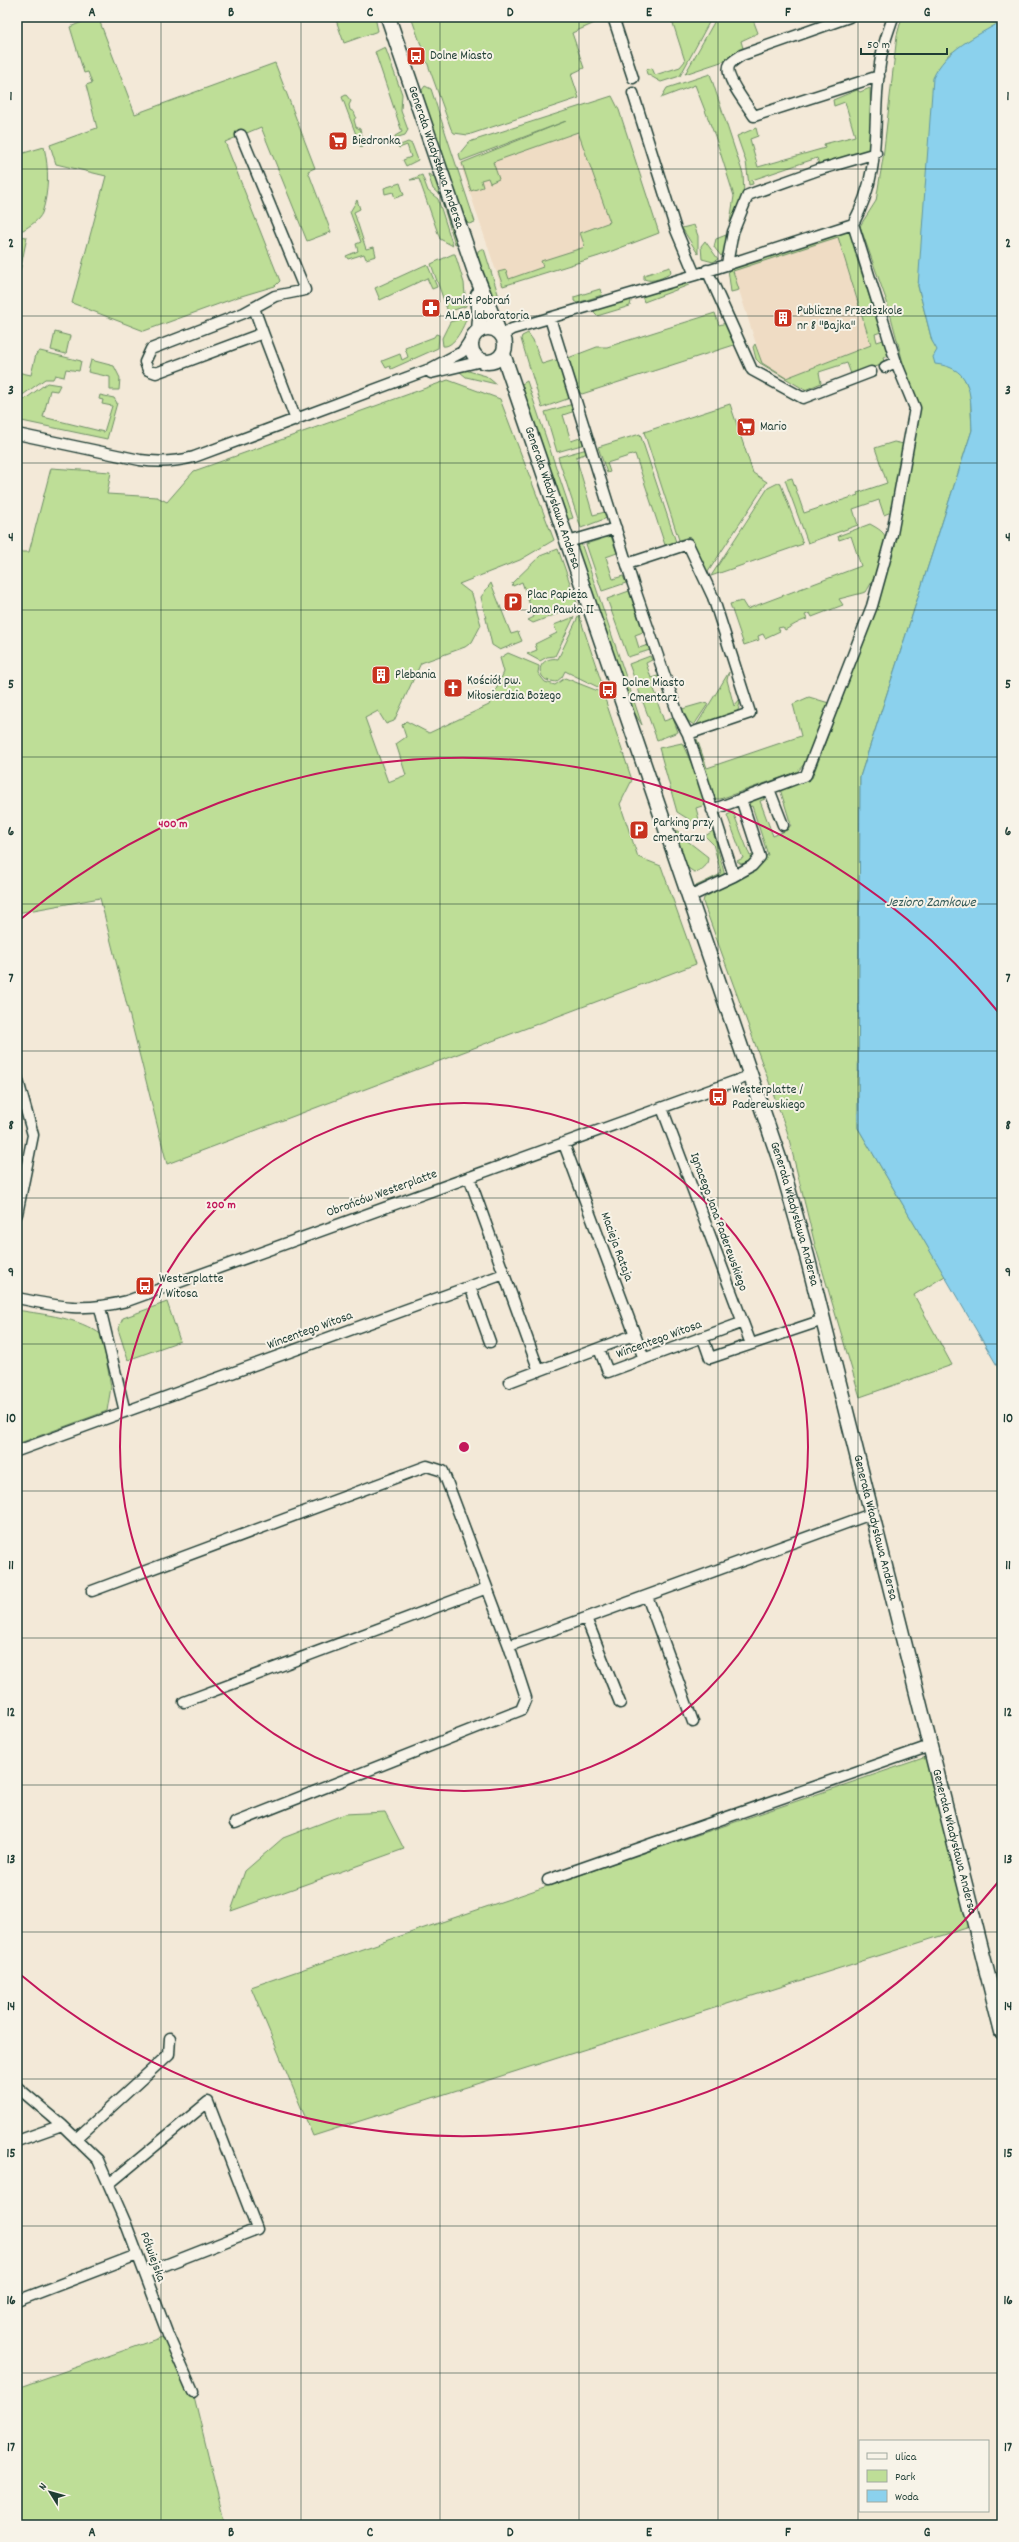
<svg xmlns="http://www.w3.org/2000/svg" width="1019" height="2542" viewBox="0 0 1019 2542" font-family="Dekko,sans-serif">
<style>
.built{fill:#efdcc4}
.green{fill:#bede97;stroke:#6e8e66}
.water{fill:#8bd1ed;stroke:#6096a3}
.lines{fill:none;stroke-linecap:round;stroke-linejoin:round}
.minor-casing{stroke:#1f3d34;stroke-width:13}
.secondary-casing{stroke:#1f3d34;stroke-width:17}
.minor{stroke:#f7f3e8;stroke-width:10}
.secondary{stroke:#f7f3e8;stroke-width:14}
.grid{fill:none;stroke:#1f3d34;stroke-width:1;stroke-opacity:0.55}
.ring{fill:none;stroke:#c2185b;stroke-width:2}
.labels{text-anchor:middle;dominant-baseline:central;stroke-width:4;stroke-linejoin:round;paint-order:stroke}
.poi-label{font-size:13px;fill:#1f3d34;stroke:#f7f3e8;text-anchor:start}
.street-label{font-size:13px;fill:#1f3d34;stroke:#f7f3e8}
.water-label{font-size:14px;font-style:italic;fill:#355b59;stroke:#f7f3e8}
.centre{fill:#c2185b;stroke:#f7f3e8;stroke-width:2}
.ring-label{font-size:12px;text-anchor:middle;font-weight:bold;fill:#c2185b;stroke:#f7f3e8;stroke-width:4;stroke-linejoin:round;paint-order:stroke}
.neatline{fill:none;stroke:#1f3d34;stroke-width:1.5}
.grid-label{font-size:13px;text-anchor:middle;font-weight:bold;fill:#1f3d34}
</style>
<rect width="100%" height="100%" fill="#f3e9d8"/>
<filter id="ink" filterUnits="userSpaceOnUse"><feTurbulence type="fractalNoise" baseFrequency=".025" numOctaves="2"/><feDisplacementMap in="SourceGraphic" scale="8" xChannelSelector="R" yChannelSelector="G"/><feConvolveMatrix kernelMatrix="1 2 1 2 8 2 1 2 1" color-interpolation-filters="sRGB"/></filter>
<g filter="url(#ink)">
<!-- built -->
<path class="built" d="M616,102L659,233L599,256L501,286L460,163Z
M838,236L871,345L786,378L762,363L733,271Z"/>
<!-- green -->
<path class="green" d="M94,17H98L135,114L275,63L315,168L308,171L331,232L307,241L261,127L225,142L280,281L275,286L238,297L144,331L72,303L106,176L56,164L50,145L97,128L86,85L92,83L88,72L84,73L70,27Z
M335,17H375L378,31L344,43Z
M411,17H606V18L572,33L584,68L571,74L579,98L468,135L454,133L451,129Z
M671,17H712L680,76L661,82L647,74L646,70L652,68L655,75L680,67L685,61Z
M717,17H752L758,33L741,41L743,48L730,59L685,74Z
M902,17H1002V21L948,55L918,286L932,341L950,365L960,370L970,391L972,430L860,777L858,1128L945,1276L914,1295L952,1365L860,1397L815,1245L787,1131L703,902L704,898L748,871L763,857L768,855L752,806L748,807L750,802L760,797L765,799L760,801L773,836L787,830L791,825L780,789L812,778L876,607L917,415L887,302L860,226L876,201L883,158L897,35Z
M385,47L402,94L401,111L408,130L405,135L395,138V136L402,132L375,52Z
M710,74L743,174L744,195L730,222L734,196L715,136L695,85L661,98L667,88Z
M425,86L431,89L475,222L469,224L463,218L425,107L422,90Z
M870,88L872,150L820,167L817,158L752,180L753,184L749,185L746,162L737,136L756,128L758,136L750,139L758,167L825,148L824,144L855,136L845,102L834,106L833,100L857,90L860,92Z
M346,95L351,101L349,105L350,110L354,112L356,117L354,120L356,127L360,129L364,141L361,148L342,97Z
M612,96L619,110L659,233L599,256L503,286L498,272L506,270L509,279L543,267L541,261L585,247L580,233L610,222L578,132L493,162L499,179L490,183L488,178L481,180L483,187L471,191L462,163L566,121L461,161L459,154L469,142Z
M408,142L412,144L418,160L406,166L403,160L411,157L407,145L399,148L398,146Z
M44,147C49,168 49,192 42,213C39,220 30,226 23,230H20L21,223L17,222V155Z
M428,174L438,179L462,241L455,244L440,195L433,189Z
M422,175L428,191L438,199L453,246L440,239L419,179L410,180Z
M400,183L404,195L395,198L393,192L385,194L384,188Z
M357,200L360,209L354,212L366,249L374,247L376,256L366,259L364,254L348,259L346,256L358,251L356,244L361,242L350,212Z
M694,225L698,236V254L682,228Z
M847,231C853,236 859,248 856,256L881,332L875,334L877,342L883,340L889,356L883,358L885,364L851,374L847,363L819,372L821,383L805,390L760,363L756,359L753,347L755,344L762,363L786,378L871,345L838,237L733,271L739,290L731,292L728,269Z
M726,235V249L721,256L714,247L716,239Z
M18,236L27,237L20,271L17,274Z
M705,241L718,259L713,262L702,259L701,246Z
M481,249H484L499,297L491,300L477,257L478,251Z
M453,254H455L464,283L466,306L448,312L431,264Z
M425,265L428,266L437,287L432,289L427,278L380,300L375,288Z
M670,267L671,273C665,277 652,283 644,279V275Z
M686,281L689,285L644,302L642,296Z
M600,289L602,295L577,303L574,301V297Z
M628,299L631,301L630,306L597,316L594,313L595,309Z
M715,313L719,325L726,323L734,345L582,394L579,392L568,358L597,347H607Z
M467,317C464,326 454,348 443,346L442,338L450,322Z
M55,332L70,336L66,354L51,350Z
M528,333L533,340L542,364L555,360L558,362L570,398L542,408L521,339L522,336Z
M436,334L439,335L438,348L391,369L390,366L386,368L382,361L400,354L402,360L408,357L405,348L434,337Z
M40,351L81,361L79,371L66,369L64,377L55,375L53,379H45L17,399V372L31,375L36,354Z
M91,360L114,366L120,378L119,390H110V377L88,372Z
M465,370L486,376L496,384L466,377L460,372Z
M448,380L500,399L554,540L520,560L459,584L472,594L481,625L472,642L465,647L421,663L394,721L386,724L378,711L365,718L388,782L406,775L396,744L406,737L402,725L406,721L429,733L489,705L504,672L500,658L508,653L539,666L538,673L545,682L555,685L565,678L603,693L632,780L620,804L638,857L661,866L696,964L167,1164L100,898L17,913V552H29L51,468L111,472L107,494L157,497L167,502L194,471Z
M527,381L573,518L566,520L520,385Z
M47,383L60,385L57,391L50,390L43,417L104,432L112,406L102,404L103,400L99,399L100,395L114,398L117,403L107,439L17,420V405Z
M573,404L575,411L563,415L571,441L583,437L585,444L557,452L545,412Z
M730,404L753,473L767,482L706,575L690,537L679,540L644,432Z
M640,434L676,542L665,545L635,454L607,463L610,472L607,473L598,447Z
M894,442L904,444L891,512L884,515L879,500L853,509L858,525L808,543L785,480L792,478L804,513L858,495L857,493L887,483L875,448Z
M587,449L588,453L576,457L593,515L605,512L607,518L581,528L558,457Z
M780,482L803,544L711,576L768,488Z
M870,524C875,527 882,530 885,536C890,548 873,581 866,592L839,599L843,605L812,617L810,613L805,615L807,619C798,622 792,626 785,630L783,627L778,628L780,631L765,638L763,634L758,636L759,640L744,645L730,604L742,601L747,609L861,566L851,536L839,540L838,536Z
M611,536L617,553L606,557L613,579L623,576L626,583L602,591L586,544Z
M581,543L642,725L633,711L575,549Z
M558,549L578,606L533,623L528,620L534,617L522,582L513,586L512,583L540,556Z
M491,583L511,634L518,632L522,641L500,650L492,645L481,597Z
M629,591L643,632L635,635L639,648L648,645L650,650L628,657L607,599Z
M579,615L604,690L565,671L562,677L556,682L546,680C533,670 544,656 558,659Z
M574,617L555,656L547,657L540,661L527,654L537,650L535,644L557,633L554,625Z
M650,656L652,660L646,663L651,678L658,676L660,681L652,684L657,697L664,695L665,698L657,701L664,721L673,718L678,732L657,740L629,664Z
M729,672L727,680L734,706L741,698L738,711L696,726Z
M809,697L829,703L806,762L797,772L720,799H712L694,742L697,739L707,768L801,736L793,704Z
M703,703L708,704L694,725L688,721L682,709Z
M682,743L694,769L705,805L696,808L701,827L677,812L659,748Z
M733,812L750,856L756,854L752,861L741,864L737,861L743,858L727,815Z
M675,831H678L681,836L708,857C708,866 703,870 694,872L685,866L674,834Z
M713,831L725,876L695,889L696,886L719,875L721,872L713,844L705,836Z
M167,1302L180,1341L128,1360L118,1329L123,1318Z
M17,1310C46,1315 77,1317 102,1335L111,1387L107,1411L17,1444Z
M932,1755L975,1925L313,2136L251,1987Z
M385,1812L404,1849L231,1911L245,1871L283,1838L345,1814Z
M168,2335L193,2392L225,2525H17V2388Z"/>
<!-- water -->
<path class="water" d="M1002,21V1374L858,1128L860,777L972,430C970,398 975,368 935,364L933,357L937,350L932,341L918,286L933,78C946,49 975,37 1002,21Z"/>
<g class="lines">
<defs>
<path id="minor" d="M613,17L633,78
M849,17L742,55C739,57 732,61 730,64C722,75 748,106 754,116L879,76
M633,93L676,230L695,275
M241,135L305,290L275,296L244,313L151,349L145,362L148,370L156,373L263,333L296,420
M727,264L733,232L748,195L818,170L876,153
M707,270L752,370L803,398L871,372
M254,308L263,333
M550,318L633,584L679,717L688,734L734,876L689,897
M502,335L512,329L695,275L853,224
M885,367L896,362
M431,373L482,361
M17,434L140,460C159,463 175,462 194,457L430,369L462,352L472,337
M568,542L616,528
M627,564L688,544L713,597L750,713L688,734
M769,789L783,825
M712,810L806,775L872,606L892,534L915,408L896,362L853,224C885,166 870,118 881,58C883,44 889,30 893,17
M734,876L752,866L760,857L741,799
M17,1077L33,1135L17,1214
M662,1108L751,1344
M564,1144L644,1359
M469,1177L539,1371
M470,1286L490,1342
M17,1298C60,1307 83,1312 127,1301L752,1075
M100,1308L125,1412
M703,1338L710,1358L823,1320
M599,1349L608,1372L741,1323
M509,1382L634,1335
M17,1451L504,1274
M92,1591L427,1466L443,1471L509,1646L871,1514
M647,1596L693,1722
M586,1618L620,1703
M184,1702L487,1588
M235,1823L521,1710L526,1698L509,1646
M548,1880L930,1746
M17,2087L62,2125L98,2160L126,2224L168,2335L193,2392
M76,2139L169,2054L170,2038
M17,2141L62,2125
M109,2184L208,2102L257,2229L145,2273
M17,2301L137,2255"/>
<g id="secondary">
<path id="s1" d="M388,17L476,275L498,330"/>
<path d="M478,295L480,319L479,330"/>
<circle cx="488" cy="345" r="17"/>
<path id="s2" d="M503,354L781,1164L807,1256L1002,2032"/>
</g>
</defs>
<!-- minor casing -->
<use href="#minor" class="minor-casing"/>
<!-- secondary casing -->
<use href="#secondary" class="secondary-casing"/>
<!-- minor -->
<use href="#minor" class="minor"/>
<!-- secondary -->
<use href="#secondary" class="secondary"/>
</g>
</g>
<!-- grid -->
<path class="grid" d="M161,17V2525M301,17V2525M440,17V2525M579,17V2525M718,17V2525M858,17V2525M17,169H1002M17,316H1002M17,463H1002M17,610H1002M17,757H1002M17,904H1002M17,1051H1002M17,1198H1002M17,1344H1002M17,1491H1002M17,1638H1002M17,1785H1002M17,1932H1002M17,2079H1002M17,2226H1002M17,2373H1002"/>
<!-- distance rings -->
<g class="ring">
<circle cx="464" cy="1447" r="344"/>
<path d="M999 1881A689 689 0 0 1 21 1975M21 919A689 689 0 0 1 999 1013"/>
</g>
<!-- icons -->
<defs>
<symbol id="bus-square" viewBox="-11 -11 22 22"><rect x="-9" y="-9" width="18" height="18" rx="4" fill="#c8321e" stroke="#f7f3e8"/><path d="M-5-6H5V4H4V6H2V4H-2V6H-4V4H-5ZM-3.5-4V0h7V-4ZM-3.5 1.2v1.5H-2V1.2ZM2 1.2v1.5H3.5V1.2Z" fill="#fff"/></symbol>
<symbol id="supermarket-square" viewBox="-11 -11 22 22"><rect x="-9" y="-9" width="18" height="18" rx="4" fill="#c8321e" stroke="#f7f3e8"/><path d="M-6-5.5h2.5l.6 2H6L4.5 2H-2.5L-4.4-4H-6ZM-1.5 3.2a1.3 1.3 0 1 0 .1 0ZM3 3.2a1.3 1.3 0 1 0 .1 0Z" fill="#fff"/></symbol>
<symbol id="pharmacy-square" viewBox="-11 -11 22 22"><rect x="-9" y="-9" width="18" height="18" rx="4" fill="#c8321e" stroke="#f7f3e8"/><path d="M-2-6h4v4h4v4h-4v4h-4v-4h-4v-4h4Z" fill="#fff"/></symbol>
<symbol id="building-square" viewBox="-11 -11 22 22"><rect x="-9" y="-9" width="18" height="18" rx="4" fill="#c8321e" stroke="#f7f3e8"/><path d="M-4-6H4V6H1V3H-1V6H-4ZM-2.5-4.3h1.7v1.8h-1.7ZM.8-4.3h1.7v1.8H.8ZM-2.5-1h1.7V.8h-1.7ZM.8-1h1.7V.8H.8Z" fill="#fff"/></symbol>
<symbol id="parking-square" viewBox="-11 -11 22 22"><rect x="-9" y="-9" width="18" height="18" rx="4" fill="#c8321e" stroke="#f7f3e8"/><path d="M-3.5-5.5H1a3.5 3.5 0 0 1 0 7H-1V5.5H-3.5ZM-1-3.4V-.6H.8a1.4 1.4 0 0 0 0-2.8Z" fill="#fff"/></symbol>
<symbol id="church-square" viewBox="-11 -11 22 22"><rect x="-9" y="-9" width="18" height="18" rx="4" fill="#c8321e" stroke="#f7f3e8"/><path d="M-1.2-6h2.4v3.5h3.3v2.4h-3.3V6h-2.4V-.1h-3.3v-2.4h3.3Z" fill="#fff"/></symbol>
</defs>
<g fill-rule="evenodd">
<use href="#bus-square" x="405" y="45" width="22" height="22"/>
<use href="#supermarket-square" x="327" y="130" width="22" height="22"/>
<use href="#pharmacy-square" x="420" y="297" width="22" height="22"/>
<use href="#building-square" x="772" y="307" width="22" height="22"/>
<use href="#supermarket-square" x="735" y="416" width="22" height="22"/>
<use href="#parking-square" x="502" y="591" width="22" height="22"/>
<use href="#building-square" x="370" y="664" width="22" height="22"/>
<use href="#church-square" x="442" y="677" width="22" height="22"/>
<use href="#bus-square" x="597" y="679" width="22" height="22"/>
<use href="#parking-square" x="628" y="819" width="22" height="22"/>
<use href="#bus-square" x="707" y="1086" width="22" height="22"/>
<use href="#bus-square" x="134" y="1275" width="22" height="22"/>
</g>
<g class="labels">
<!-- poi labels -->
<g class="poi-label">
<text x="430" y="56">Dolne Miasto</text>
<text x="352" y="141">Biedronka</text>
<text x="445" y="301">Punkt Pobrań<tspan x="445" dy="15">ALAB laboratoria</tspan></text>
<text x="797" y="311">Publiczne Przedszkole<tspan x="797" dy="15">nr 8 "Bajka"</tspan></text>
<text x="760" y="427">Mario</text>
<text x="527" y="595">Plac Papieża<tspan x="527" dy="15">Jana Pawła II</tspan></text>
<text x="395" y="675">Plebania</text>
<text x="467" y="681">Kościół pw.<tspan x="467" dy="15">Miłosierdzia Bożego</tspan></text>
<text x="622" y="683">Dolne Miasto<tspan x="622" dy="15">- Cmentarz</tspan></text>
<text x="653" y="823">Parking przy<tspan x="653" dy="15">cmentarzu</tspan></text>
<text x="732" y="1090">Westerplatte /<tspan x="732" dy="15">Paderewskiego</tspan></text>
<text x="159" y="1279">Westerplatte<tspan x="159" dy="15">/ Witosa</tspan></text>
</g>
<!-- street labels -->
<g class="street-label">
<text stroke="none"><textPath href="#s1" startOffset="148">Generała Władysława Andersa</textPath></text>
<text stroke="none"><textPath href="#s2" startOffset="152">Generała Władysława Andersa</textPath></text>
<text transform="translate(382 1194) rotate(-20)">Obrońców Westerplatte</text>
<text stroke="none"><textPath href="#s2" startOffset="908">Generała Władysława Andersa</textPath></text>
<text transform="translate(718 1222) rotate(70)">Ignacego Jana Paderewskiego</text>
<text transform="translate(616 1247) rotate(70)">Macieja Rataja</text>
<text transform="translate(310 1331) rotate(-20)">Wincentego Witosa</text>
<text transform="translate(659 1340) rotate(-20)">Wincentego Witosa</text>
<text stroke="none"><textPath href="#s2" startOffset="1232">Generała Władysława Andersa</textPath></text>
<text stroke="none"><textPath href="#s2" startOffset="1556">Generała Władysława Andersa</textPath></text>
<text transform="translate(152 2257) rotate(70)">Półwiejska</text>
</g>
<!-- water labels -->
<g class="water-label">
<text x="931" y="903">Jezioro Zamkowe</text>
</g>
</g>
<circle cx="464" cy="1447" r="6" class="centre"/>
<g class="ring-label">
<text x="173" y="827">400 m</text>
<text x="221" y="1208">200 m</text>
</g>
<!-- margin -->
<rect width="1019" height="2542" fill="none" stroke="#f7f3e8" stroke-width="44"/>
<!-- legend -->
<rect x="859" y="2440" width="130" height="72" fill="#f7f3e8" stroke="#a1aaa0"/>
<rect x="867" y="2453" width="20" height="6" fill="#f7f3e8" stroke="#a1aaa0"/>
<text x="895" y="2460" font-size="12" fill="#1f3d34">Ulica</text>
<rect x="867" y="2470" width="20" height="12" fill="#bede97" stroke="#a1aaa0"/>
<text x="895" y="2480" font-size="12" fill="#1f3d34">Park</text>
<rect x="867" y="2490" width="20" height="12" fill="#8bd1ed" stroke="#a1aaa0"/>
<text x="895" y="2500" font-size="12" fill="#1f3d34">Woda</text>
<!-- north arrow -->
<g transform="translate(50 2492) rotate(307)" stroke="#f7f3e8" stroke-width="3" paint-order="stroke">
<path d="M0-3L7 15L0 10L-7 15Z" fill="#1f3d34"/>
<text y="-6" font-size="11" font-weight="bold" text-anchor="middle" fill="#1f3d34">N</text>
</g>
<!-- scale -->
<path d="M861 48v6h86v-6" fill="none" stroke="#1f3d34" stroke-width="2"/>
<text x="867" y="48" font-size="12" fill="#1f3d34" stroke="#f7f3e8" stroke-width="3" paint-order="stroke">50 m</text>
<rect x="22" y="22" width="975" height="2498" class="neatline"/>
<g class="grid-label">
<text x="92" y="16">A</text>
<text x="231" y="16">B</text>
<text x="370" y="16">C</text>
<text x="510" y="16">D</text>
<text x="649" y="16">E</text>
<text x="788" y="16">F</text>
<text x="927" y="16">G</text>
<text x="11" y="100">1</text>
<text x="1008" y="100">1</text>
<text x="11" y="247">2</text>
<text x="1008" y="247">2</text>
<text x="11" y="394">3</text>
<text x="1008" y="394">3</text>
<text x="11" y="541">4</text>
<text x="1008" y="541">4</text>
<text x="11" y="688">5</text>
<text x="1008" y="688">5</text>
<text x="11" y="835">6</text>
<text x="1008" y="835">6</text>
<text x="11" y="982">7</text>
<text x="1008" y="982">7</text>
<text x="11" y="1129">8</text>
<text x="1008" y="1129">8</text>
<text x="11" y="1276">9</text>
<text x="1008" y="1276">9</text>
<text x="11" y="1422">10</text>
<text x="1008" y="1422">10</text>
<text x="11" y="1569">11</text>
<text x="1008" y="1569">11</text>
<text x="11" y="1716">12</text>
<text x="1008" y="1716">12</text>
<text x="11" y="1863">13</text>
<text x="1008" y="1863">13</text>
<text x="11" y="2010">14</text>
<text x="1008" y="2010">14</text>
<text x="11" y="2157">15</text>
<text x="1008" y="2157">15</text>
<text x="11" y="2304">16</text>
<text x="1008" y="2304">16</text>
<text x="11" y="2451">17</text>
<text x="1008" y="2451">17</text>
<text x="92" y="2536">A</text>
<text x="231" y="2536">B</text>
<text x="370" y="2536">C</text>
<text x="510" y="2536">D</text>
<text x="649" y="2536">E</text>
<text x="788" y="2536">F</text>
<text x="927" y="2536">G</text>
</g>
</svg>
